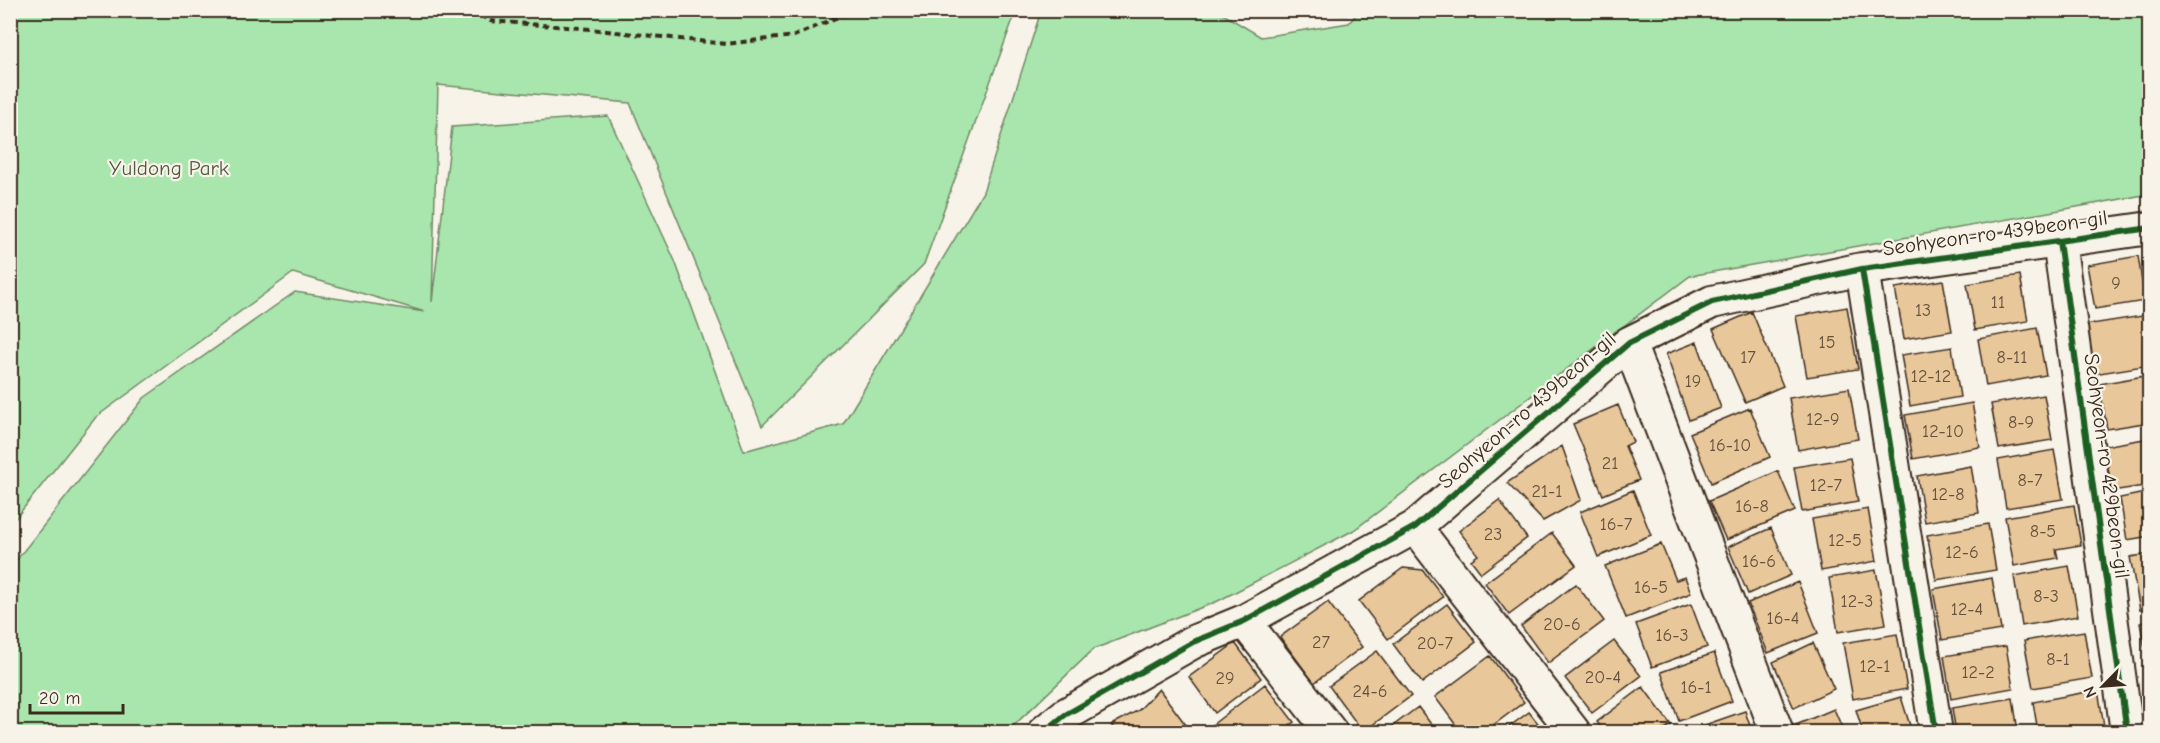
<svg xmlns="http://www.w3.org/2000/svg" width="2160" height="743" viewBox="0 0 2160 743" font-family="'Comic Neue',sans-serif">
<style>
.green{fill:#a8e6ad;stroke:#728866;stroke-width:1.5}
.building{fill:#e8c79a;stroke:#3b2a1e;stroke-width:1.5}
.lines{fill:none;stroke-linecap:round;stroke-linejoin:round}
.minor-casing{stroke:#3b2a1e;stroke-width:36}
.path{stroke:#3b2a1e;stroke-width:4;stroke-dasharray:6 4.5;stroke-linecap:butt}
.minor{stroke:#f7f3e8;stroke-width:32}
.cycleway-casing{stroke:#f7f3e8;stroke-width:10}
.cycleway{stroke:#1b5e20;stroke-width:6}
.labels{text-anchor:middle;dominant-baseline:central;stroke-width:4.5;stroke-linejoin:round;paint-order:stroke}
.number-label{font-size:18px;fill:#66513d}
.park-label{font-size:21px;fill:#565942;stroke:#f7f3e8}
.street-label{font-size:21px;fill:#3b2a1e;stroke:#f7f3e8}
</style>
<rect width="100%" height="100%" fill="#f7f3e8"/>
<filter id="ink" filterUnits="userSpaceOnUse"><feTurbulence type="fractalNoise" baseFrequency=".0167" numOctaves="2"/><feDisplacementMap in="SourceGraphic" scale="12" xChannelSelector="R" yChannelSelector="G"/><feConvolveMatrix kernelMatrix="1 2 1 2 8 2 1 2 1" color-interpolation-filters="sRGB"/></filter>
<g filter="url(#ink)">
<!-- green -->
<path class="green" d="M1359,11H2149V194L1690,276L1354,530L1218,601L1094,649L1007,732H11V567L144,398L295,292L425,312L293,273L96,417L11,524V11H1016L924,264L762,426L630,103L438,85L432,302L452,127L608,116L675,261L744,451L843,424L983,192L1041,11H1218L1261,37L1349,23Z"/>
<!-- building -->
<path class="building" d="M1262,10H1347V15L1262,12Z
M2138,256L2145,301L2095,309L2087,265Z
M2020,275L2028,321L1975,330L1967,284Z
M1943,280L1952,331L1904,339L1895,288Z
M1847,307L1858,369L1807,377L1796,316Z
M1752,312L1783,386L1745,402L1713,329Z
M2142,316L2150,365L2094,374L2085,325Z
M2037,328L2046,375L1986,386L1978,339Z
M1697,342L1721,408L1689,420L1666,354Z
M1952,347L1960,397L1910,406L1901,355Z
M2150,375V422L2107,429L2099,384Z
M1849,388L1858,439L1798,450L1789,398Z
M2044,395L2052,440L1999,449L1991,404Z
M1972,403L1980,447L1913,459L1905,415Z
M1618,405L1633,442L1625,446L1639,480L1603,495L1573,424Z
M1750,408L1770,457L1711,483L1690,433Z
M2150,438V485L2112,491L2104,446Z
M1562,446L1581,500L1543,521L1507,483Z
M2054,450L2063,499L2006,508L1998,460Z
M1850,458L1858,502L1802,512L1794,467Z
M1971,466L1979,513L1925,522L1917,476Z
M1778,471L1795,511L1726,540L1709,501Z
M1633,490L1651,535L1598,557L1580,512Z
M2150,492V536L2127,540L2120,498Z
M1499,500L1527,538L1481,573L1471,560L1478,555L1459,531Z
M2074,505L2081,545L2056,549L2058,558L2014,566L2005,517Z
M1868,509L1877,561L1821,571L1812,519Z
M1988,524L1996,570L1936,580L1927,535Z
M1771,528L1791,575L1748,594L1728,547Z
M1552,533L1576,565L1509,615L1485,583Z
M1661,544L1676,580L1685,577L1691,593L1626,618L1605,566Z
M2150,554V608L2140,610L2130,557Z
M2069,566L2078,616L2022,626L2014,576Z
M1403,568L1423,570L1443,597L1388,639L1359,601Z
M1876,570L1886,624L1838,632L1829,578Z
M1992,578L2001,630L1942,640L1933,589Z
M1798,582L1818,633L1768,653L1748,603Z
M1576,584L1604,621L1548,663L1521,626Z
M1328,602L1362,647L1314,683L1280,637Z
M1447,604L1476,642L1422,683L1393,644Z
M1691,604L1707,647L1652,667L1636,624Z
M2150,621V665H2148L2140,623Z
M2084,631L2092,678L2033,688L2024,641Z
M1897,634L1907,689L1853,699L1843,643Z
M1614,641L1641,676L1592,713L1565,678Z
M1235,643L1261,678L1215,713L1189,677Z
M1813,643L1834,689L1794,708L1773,662Z
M2006,646L2013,688L1951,699L1944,656Z
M1377,651L1411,696L1363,732L1329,686Z
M1714,653L1732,701L1679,721L1661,672Z
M1490,656L1524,702L1484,732H1461L1435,697Z
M1265,684L1294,722L1279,732H1218L1212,725Z
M1643,687L1671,725L1660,732H1605L1597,722Z
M1159,689L1189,729L1182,732H1117L1111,725L1139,710Z
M2098,690L2105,732H2038L2033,702Z
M1901,697L1912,732H1863L1856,710Z
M2013,698L2018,732H1956L1952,708Z
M1418,707L1437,732H1385Z
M1834,709L1844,732H1799L1796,725Z
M1745,711L1752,732H1697L1696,728Z
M1529,712L1545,732H1502Z"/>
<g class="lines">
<defs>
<path id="minor" d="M2059,241L2127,732
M1862,269L1936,732
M1629,343L1777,732
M1415,527L1574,732
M1244,621L1331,732
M1044,732L1065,715L1193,642L1244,621L1415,527L1629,343L1712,302L1862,269L2150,228"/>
</defs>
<!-- minor casing -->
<use href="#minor" class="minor-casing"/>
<!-- path -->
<path class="path" d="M472,10L490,21L580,28L726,44L794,36L854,10"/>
<!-- minor -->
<use href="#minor" class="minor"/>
<defs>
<path id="cycleway" d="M2059,241L2127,732
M1862,269L1936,732
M1044,732L1065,715L1193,642L1244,621L1415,527L1629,343L1712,302L1862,269L2150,228"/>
</defs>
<!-- cycleway casing -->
<use href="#cycleway" class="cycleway-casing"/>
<!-- cycleway -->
<use href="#cycleway" class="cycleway"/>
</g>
</g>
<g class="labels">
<!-- number labels -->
<g class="number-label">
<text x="2116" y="283">9</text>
<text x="1998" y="302">11</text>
<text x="1923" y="310">13</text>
<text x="1827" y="342">15</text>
<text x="1748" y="357">17</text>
<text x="2012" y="357">8-11</text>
<text x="1931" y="376">12-12</text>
<text x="1693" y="381">19</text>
<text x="1823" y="419">12-9</text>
<text x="2021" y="422">8-9</text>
<text x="1943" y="431">12-10</text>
<text x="1730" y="445">16-10</text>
<text x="1610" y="463">21</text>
<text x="2030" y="480">8-7</text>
<text x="1826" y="485">12-7</text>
<text x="1547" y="491">21-1</text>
<text x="1948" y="494">12-8</text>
<text x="1752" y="506">16-8</text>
<text x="1616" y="524">16-7</text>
<text x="2043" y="531">8-5</text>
<text x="1493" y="534">23</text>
<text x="1845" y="540">12-5</text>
<text x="1962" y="552">12-6</text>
<text x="1759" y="561">16-6</text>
<text x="1651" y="587">16-5</text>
<text x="2046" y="596">8-3</text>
<text x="1857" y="601">12-3</text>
<text x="1967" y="609">12-4</text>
<text x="1783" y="618">16-4</text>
<text x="1562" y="624">20-6</text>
<text x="1672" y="635">16-3</text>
<text x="1321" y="642">27</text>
<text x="1435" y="643">20-7</text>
<text x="2058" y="659">8-1</text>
<text x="1875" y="666">12-1</text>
<text x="1978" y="672">12-2</text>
<text x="1603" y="677">20-4</text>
<text x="1225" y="678">29</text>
<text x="1696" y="687">16-1</text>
<text x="1370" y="691">24-6</text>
</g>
<!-- park labels -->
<g class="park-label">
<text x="169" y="168">Yuldong Park</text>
</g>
<!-- street labels -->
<g class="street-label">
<text transform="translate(1995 233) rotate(-8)">Seohyeon-ro 439beon-gil</text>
<text transform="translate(1527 410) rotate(-41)">Seohyeon-ro 439beon-gil</text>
<text transform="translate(2107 466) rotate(82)">Seohyeon-ro 429beon-gil</text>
</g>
</g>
<!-- margin -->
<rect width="2160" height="743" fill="none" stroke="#f7f3e8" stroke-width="36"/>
<rect x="18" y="18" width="2124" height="707" fill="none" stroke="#3b2a1e" stroke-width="2" filter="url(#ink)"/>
<!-- north arrow -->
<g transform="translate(2103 686) rotate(245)" stroke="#f7f3e8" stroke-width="4.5" paint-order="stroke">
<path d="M0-4.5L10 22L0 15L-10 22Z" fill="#3b2a1e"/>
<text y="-9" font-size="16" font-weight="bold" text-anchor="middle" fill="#3b2a1e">N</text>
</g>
<!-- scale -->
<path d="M30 704v9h93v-9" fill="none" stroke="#3b2a1e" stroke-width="3"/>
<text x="39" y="704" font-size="18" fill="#3b2a1e" stroke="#f7f3e8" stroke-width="4.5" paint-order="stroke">20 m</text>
</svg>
